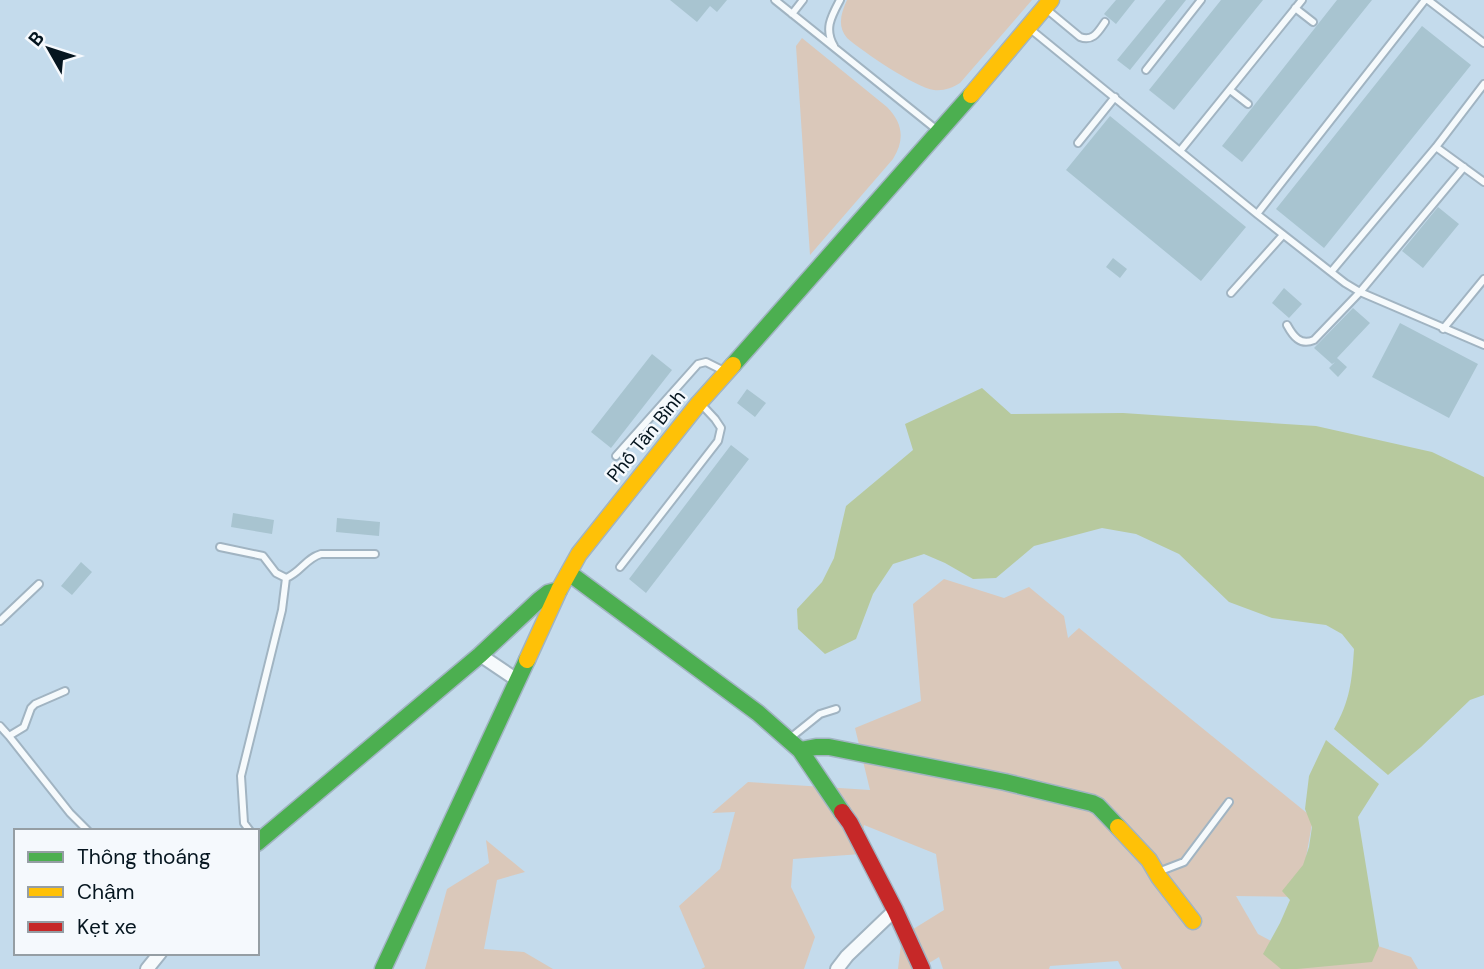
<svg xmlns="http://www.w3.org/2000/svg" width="1484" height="969" viewBox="0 0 1484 969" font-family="'DM Sans',sans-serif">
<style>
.green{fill:#dac8ba}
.water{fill:#b7c99e}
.building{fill:#a8c4d0}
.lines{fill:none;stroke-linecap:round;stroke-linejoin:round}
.lane-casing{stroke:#a1b4c2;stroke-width:10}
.street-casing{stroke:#a1b4c2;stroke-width:16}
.fast-casing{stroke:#a1b4c2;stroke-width:19}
.slow-casing{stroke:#a1b4c2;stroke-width:19}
.jam-casing{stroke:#a1b4c2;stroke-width:19}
.lane{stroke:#f6fafc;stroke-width:6}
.street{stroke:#f6fafc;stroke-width:12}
.fast{stroke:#4caf50;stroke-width:16}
.slow{stroke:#ffc107;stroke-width:16}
.jam{stroke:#c62828;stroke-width:16}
.labels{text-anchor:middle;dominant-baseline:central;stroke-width:5;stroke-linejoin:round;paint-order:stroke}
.street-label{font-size:19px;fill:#05151f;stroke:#f5f9fd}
</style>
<rect width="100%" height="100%" fill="#c4dbec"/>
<!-- green -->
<path class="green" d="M847,0H1032L960,83C952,88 944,91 934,90C916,88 862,51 847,38C837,26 841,13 847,0Z
M802,38L887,107C903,123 905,140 893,159L810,255L796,46Z
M944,579L1004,598L1029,587L1064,616L1068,638L1079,628L1313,818L1299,897L1236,896L1258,934L1295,954L1369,943L1411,957L1418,969H1122L1118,961L1050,966L1049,969H943L939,957L919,969H898L902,936L944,910L936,854L864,825L861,854L793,859L791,887L815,937L804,969H701L705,967L679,906L720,869L735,812L712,813L748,782L870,790L855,728L921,701L913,604Z
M486,840L525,872L497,880L484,949L524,952L553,969H425L447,889L489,863Z"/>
<!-- water -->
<path class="water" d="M982,388L1011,414L1123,413L1316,426L1432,452L1484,477V695L1470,700L1421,747L1388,775L1334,729C1350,701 1352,681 1354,649L1342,634L1326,625L1272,618L1229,602L1179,554L1136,534L1102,528L1034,546L996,578L973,579L945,563L924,554L893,564L873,594L856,639L825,654L798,629L797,609L822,582L834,558L846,506L913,450L905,424Z
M1326,740L1379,784L1358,817L1379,946L1372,962L1297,969H1281L1263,954L1280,923L1290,900L1282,891L1303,865L1309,847L1312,827L1305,809L1309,776Z"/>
<!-- building -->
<path class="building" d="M670,0H727L717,12L710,6L697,22Z
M1116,0H1135L1116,24L1104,14Z
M1166,0H1186L1130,70L1117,60Z
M1221,0H1263L1174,110L1149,90Z
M1337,0H1372L1242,162L1222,146Z
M1422,26L1471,65L1324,248L1276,209Z
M1110,116L1246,227L1201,281L1066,170Z
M1438,207L1459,224L1423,268L1402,251Z
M1113,258L1127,269L1120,278L1106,267Z
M1284,288L1302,304L1289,318L1272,303Z
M1353,308L1370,323L1337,358L1347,367L1338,377L1329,368L1335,362L1332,364L1314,348Z
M1400,323L1478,364L1449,418L1372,377Z
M652,354L672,370L611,448L591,432Z
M747,389L766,403L755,417L737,403Z
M731,445L749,459L646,593L629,579Z
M233,513L274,520L272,534L231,527Z
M337,518L380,522L379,536L336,532Z
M81,562L92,572L72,595L61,586Z"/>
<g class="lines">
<defs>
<path id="lane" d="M775,0L937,130
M1428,0L1484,43
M1045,8L1080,37C1093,42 1098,32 1105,22
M1295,8L1313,22
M792,14L803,0
M1029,28L1257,214L1345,283L1360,292L1484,345
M834,46C824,29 831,17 840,0
M1146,70L1201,0
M1230,90L1248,104
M1078,143L1115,97
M1436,147L1484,182
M1180,151L1302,0
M1257,214L1425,0
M1331,272L1436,147L1484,84
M1231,293L1283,235
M1287,325C1293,336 1300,346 1314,340L1360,292L1464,167
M1443,329L1484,279
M616,456L698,364L706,362L724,371
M220,547L263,556L276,573L286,578C300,573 306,558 321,554H375
M620,567L718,441L721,428L715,419L701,404
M0,621L39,584
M0,726L9,736L70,813L88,831
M9,736L24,727L31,708L35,704L65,691
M789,739L820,714L836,709
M250,831L244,823L241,776L282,610L286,578
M1158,872L1184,862L1229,802"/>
<path id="street" d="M480,655L517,680
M147,969L160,953
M837,969L847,956L895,910"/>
<path id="fast" d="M733,365L971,95
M569,573L758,713L800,750L842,812
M800,750L816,747H829L1005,782L1092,803L1098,806L1118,827
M257,843L480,655L539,600L548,593L559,590
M383,969L527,660"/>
<path id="slow" d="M971,95L1051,0
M527,660L559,590L579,554L699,403L733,365
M1118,827L1149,860L1159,877L1193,921"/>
<path id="jam" d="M842,812L850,823L895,910L922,969"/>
</defs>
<!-- lane casing -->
<use href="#lane" class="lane-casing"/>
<!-- street casing -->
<use href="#street" class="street-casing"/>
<!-- fast casing -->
<use href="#fast" class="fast-casing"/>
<!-- slow casing -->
<use href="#slow" class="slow-casing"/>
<!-- jam casing -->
<use href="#jam" class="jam-casing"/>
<!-- lane -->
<use href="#lane" class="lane"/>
<!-- street -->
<use href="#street" class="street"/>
<!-- fast -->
<use href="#fast" class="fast"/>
<!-- slow -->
<use href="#slow" class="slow"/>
<!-- jam -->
<use href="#jam" class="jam"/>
</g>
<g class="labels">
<!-- street labels -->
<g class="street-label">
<text transform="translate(646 436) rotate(-51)">Phố Tân Bình</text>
</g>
</g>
<!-- legend -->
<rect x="14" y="829" width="245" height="126" fill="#f5f9fd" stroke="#959ea4" stroke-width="2"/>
<rect x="28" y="852" width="35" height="10" fill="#4caf50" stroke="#959ea4" stroke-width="2"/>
<text x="77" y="864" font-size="21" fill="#05151f">Thông thoáng</text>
<rect x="28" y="887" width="35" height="10" fill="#ffc107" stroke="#959ea4" stroke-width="2"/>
<text x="77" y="899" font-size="21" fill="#05151f">Chậm</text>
<rect x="28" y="922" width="35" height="10" fill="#c62828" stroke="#959ea4" stroke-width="2"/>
<text x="77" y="934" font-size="21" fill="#05151f">Kẹt xe</text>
<!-- north arrow -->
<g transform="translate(49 49) rotate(309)" stroke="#f5f9fd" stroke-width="5" paint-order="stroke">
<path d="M0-5L12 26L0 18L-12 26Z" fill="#05151f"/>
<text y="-10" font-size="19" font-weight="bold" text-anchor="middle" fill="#05151f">B</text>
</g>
</svg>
